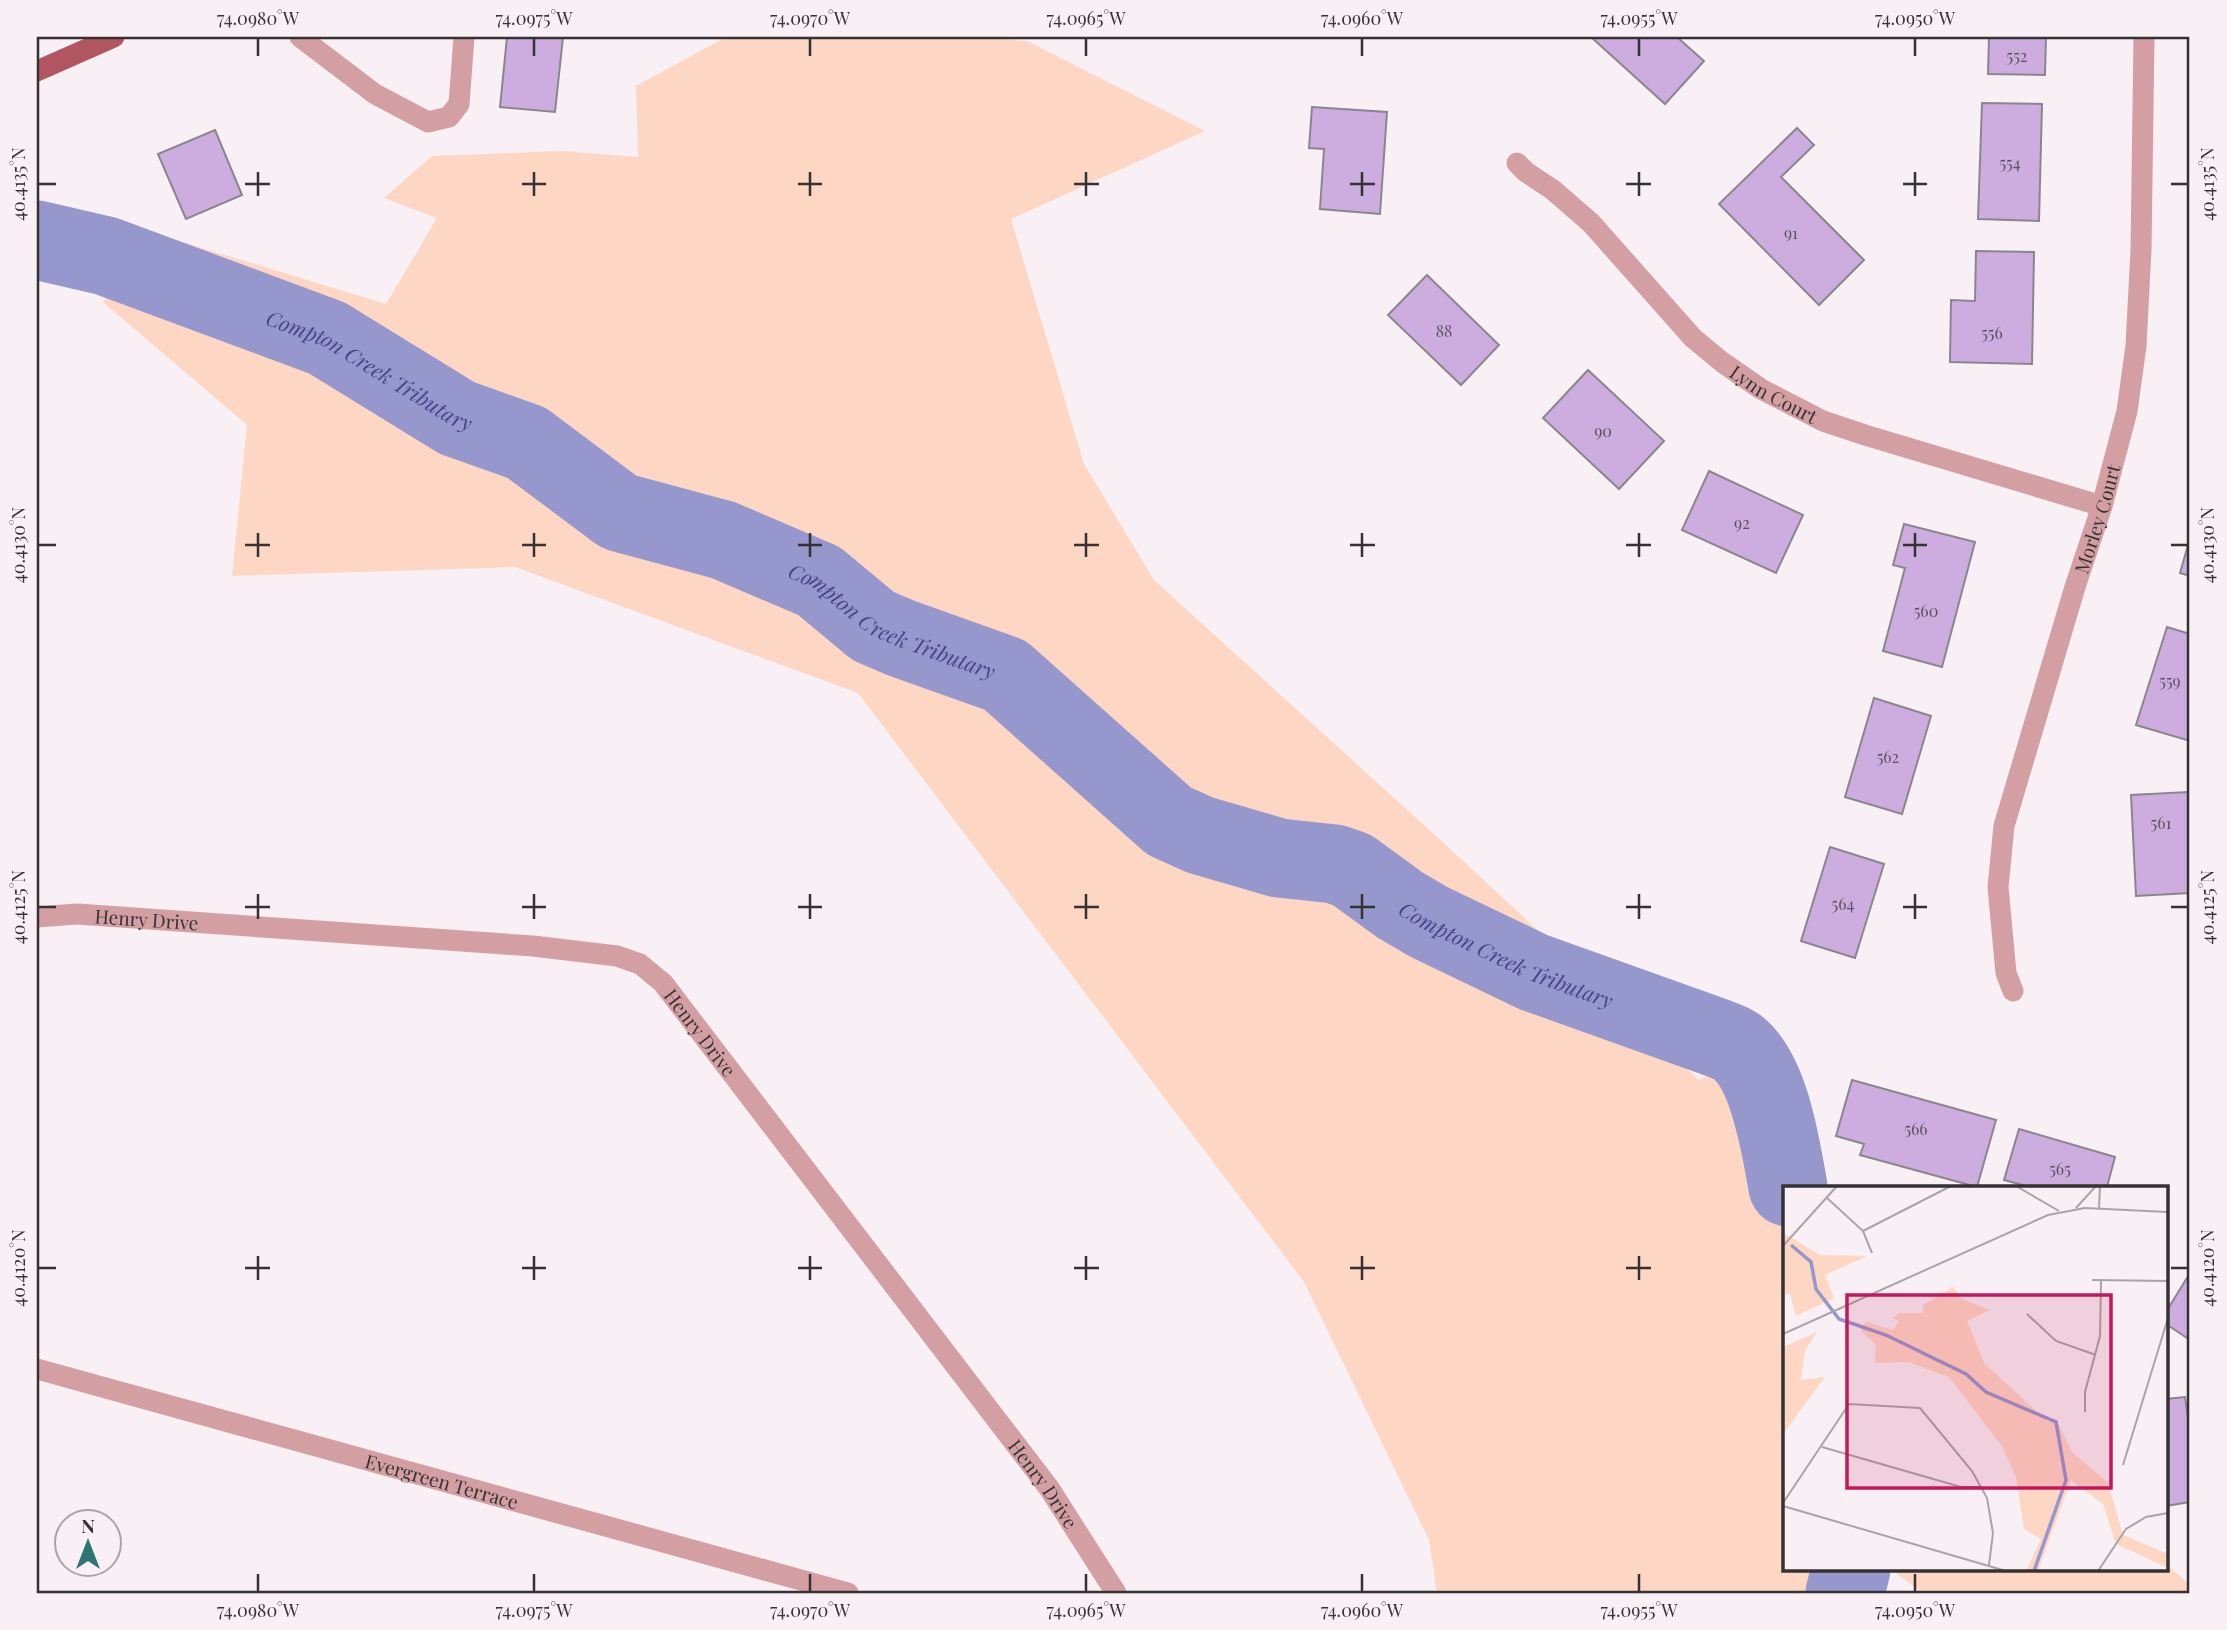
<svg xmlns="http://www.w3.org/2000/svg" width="2227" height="1630" viewBox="0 0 2227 1630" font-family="'Playfair Display',serif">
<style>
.green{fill:#fed6c4}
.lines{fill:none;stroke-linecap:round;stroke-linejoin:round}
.river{stroke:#9597cd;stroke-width:79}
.building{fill:#cdade0;stroke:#8a868d;stroke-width:2}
.minor{stroke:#d49fa3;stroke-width:21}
.major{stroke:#b15661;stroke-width:21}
.ticks{fill:none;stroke:#353233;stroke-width:2.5}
.labels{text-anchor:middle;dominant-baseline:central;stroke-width:7;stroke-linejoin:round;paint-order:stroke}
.number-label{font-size:16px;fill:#5b515e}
.street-label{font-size:19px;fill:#353233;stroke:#f8f0f4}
.water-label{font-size:21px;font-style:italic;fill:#484488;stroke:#f8f0f4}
.inset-river{fill:none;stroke:#9597cd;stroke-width:3.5}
.inset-road{fill:none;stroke:#aaa4a7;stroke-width:2}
.view{fill:#c2185b;fill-opacity:0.15;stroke:#c2185b;stroke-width:3.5}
.inset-edge{fill:none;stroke:#353233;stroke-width:3.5}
.neatline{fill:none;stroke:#353233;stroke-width:2.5}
.ticks-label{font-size:18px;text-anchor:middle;fill:#353233}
</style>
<rect width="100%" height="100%" fill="#f8f0f4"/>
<!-- green -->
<path class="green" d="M726,37H975L1027,41L1205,131L1011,219L1084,464L1154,580L1447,846L1699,1080L1762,1049L1827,1187H1784V1569H1887L1878,1593H1437L1429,1540L1304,1282L858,693L515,567L232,576L247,425L103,302L156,234L386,304L437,218L384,198L432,156L562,151L638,157L636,86Z
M2166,1564L2190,1585V1593H1923L1890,1569H2166Z"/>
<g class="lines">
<!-- river -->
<g class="river">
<path id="s1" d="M37,240L106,256L327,338L457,418L527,443L619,512L723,540L819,581L873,626L901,638L1005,675L1169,821L1200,835L1279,858L1335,864L1352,870L1400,905L1429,922L1533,972L1712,1036C1720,1039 1730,1042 1737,1047C1770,1072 1781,1148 1788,1187"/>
<path d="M1845,1593L1851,1569"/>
</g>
</g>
<!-- building -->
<path class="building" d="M507,37H563L555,112L500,107Z
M1591,37H1677L1704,61L1665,104Z
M1989,37H2046L2045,75L1988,74Z
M1982,103L2042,104L2039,221L1978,219Z
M1312,107L1387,112L1380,214L1320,209L1324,149L1309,148Z
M1797,128L1814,145L1781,177L1864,260L1819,305L1719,204Z
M215,130L242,195L186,219L158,154Z
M1976,251L2034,252L2032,364L1950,362L1951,300L1975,301Z
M1427,275L1499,345L1461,385L1388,315Z
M1588,370L1664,441L1619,489L1543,418Z
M1709,471L1803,515L1776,573L1682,530Z
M1904,524L1975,542L1942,667L1883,651L1905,568L1893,565Z
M2190,538V576L2180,573Z
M2167,627L2190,634V741L2136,725Z
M1874,698L1931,716L1902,814L1845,797Z
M2188,792L2190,893L2136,896L2131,795Z
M1830,847L1884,864L1855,958L1801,941Z
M1852,1080L1996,1120L1977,1187L1860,1155L1864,1144L1836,1136Z
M2019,1129L2115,1157L2107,1187H2030L2004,1180Z
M2190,1273V1340L2166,1324V1312Z
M2185,1397L2190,1431V1502L2166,1506V1399Z"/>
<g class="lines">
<!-- minor -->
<g class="minor">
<path d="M300,37L375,94L428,122L449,117L459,104L464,37"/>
<path id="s2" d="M1517,163L1526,172L1553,190L1591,223L1693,338L1722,362L1761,389L1823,421L1865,435L2102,506"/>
<path id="s3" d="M37,917L77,914L533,946L617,956L640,964L663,983L1049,1488L1116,1593"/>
<path id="s4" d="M2013,991L2006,973L1998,887L2004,826L2075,587L2102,506L2127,411L2136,346L2141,250L2144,37"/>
<path id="s5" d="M37,1369L848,1593"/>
</g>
<!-- major -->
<path class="major" d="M37,71L114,37"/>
</g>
<!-- ticks -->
<path class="ticks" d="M258,38V56M534,38V56M810,38V56M1086,38V56M1362,38V56M1639,38V56M1915,38V56M258,172V196M534,172V196M810,172V196M1086,172V196M1362,172V196M1639,172V196M1915,172V196M38,184H56M245,184H270M522,184H546M798,184H822M1074,184H1099M1350,184H1375M1626,184H1651M1903,184H1927M2171,184H2188M258,533V557M534,533V557M810,533V557M1086,533V557M1362,533V557M1639,533V557M1915,533V557M38,545H56M245,545H270M522,545H546M798,545H822M1074,545H1099M1350,545H1375M1626,545H1651M1903,545H1927M2171,545H2188M258,894V919M534,894V919M810,894V919M1086,894V919M1362,894V919M1639,894V919M1915,894V919M38,907H56M245,907H270M522,907H546M798,907H822M1074,907H1099M1350,907H1375M1626,907H1651M1903,907H1927M2171,907H2188M258,1256V1280M534,1256V1280M810,1256V1280M1086,1256V1280M1362,1256V1280M1639,1256V1280M38,1268H56M245,1268H270M522,1268H546M798,1268H822M1074,1268H1099M1350,1268H1375M1626,1268H1651M2171,1268H2188M258,1574V1592M534,1574V1592M810,1574V1592M1086,1574V1592M1362,1574V1592M1639,1574V1592M1915,1574V1592"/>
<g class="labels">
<!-- number labels -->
<g class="number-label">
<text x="2017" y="55">552</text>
<text x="2010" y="162">554</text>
<text x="1791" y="232">91</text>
<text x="1444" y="330">88</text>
<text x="1992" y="332">556</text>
<text x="1603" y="430">90</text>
<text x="1742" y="522">92</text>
<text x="1926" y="610">560</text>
<text x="2170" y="680">559</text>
<text x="1888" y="756">562</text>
<text x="2161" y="822">561</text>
<text x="1843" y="903">564</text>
<text x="1916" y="1128">566</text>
<text x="2060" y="1168">565</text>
</g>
<!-- street labels -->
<g class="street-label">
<text stroke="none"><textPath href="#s2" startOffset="348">Lynn Court</textPath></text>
<text stroke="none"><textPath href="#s4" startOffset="488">Morley Court</textPath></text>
<text stroke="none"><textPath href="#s3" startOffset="110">Henry Drive</textPath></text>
<text stroke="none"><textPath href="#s3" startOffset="698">Henry Drive</textPath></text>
<text stroke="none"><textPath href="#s5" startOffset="420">Evergreen Terrace</textPath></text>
<text stroke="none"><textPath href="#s3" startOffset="1265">Henry Drive</textPath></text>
</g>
<!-- water labels -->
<g class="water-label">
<text stroke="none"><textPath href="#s1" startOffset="359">Compton Creek Tributary</textPath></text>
<text stroke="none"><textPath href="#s1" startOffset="945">Compton Creek Tributary</textPath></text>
<text stroke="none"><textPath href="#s1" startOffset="1659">Compton Creek Tributary</textPath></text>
</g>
</g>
<!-- overview -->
<g transform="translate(1783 1186)">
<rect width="385" height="385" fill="#f8f0f4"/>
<path d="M0,47L37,69L84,70L42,89L51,112L13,130L7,108H0ZM170,101L179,113L207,124L184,135L201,177L265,236L273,233L289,266L325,297L340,349L385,368V382L333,358L320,318L288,294L255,385H243L258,353L241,343L233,291L219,260L166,191L125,176L92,177L93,159L77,144L83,136L110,144L116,135L110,132L116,127H140V119ZM34,146L22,165L18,194L42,191L0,248V161Z" fill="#fed6c4"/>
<path class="inset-river" d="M8,59L28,76L33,103L56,133L103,149L183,188L203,206L273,236L283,294L251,385"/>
<path class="inset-road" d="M233,0L276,25M44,12L80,45L89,67M293,22L313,0M316,23L317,0M80,45L168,0M0,60L54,0M309,94L385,95M244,128L273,155L313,169M0,148L265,29L302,22L385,26M302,226V206L317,150L318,95M39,261L178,301H199M340,279L385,132M0,317L66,218L137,222L189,285L204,312L210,347L206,379M0,320L223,385M315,385L343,343L363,331L385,327"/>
<path class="view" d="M64,109H328V302H64Z"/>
<rect width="385" height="385" class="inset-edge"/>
</g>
<!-- border -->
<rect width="2227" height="1630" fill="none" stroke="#f8f0f4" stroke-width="77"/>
<!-- north arrow -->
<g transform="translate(88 1543)"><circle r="33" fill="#f8f0f4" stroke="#aaa4a7" stroke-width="2"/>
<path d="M0-5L12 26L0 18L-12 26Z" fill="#2d7674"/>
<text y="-10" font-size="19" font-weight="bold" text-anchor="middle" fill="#353233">N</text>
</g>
<rect x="38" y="38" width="2150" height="1554" class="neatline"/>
<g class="ticks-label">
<text x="258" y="25">74.0980°W</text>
<text x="534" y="25">74.0975°W</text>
<text x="810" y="25">74.0970°W</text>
<text x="1086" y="25">74.0965°W</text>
<text x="1362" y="25">74.0960°W</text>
<text x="1639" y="25">74.0955°W</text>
<text x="1915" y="25">74.0950°W</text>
<text transform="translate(19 184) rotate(-90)" y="6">40.4135°N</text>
<text transform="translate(2208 184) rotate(-90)" y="6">40.4135°N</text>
<text transform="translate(19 545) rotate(-90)" y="6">40.4130°N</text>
<text transform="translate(2208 545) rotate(-90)" y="6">40.4130°N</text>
<text transform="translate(19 907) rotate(-90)" y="6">40.4125°N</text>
<text transform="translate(2208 907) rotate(-90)" y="6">40.4125°N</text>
<text transform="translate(19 1268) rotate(-90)" y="6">40.4120°N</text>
<text transform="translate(2208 1268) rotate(-90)" y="6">40.4120°N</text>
<text x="258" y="1617">74.0980°W</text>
<text x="534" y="1617">74.0975°W</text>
<text x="810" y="1617">74.0970°W</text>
<text x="1086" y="1617">74.0965°W</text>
<text x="1362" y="1617">74.0960°W</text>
<text x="1639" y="1617">74.0955°W</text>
<text x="1915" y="1617">74.0950°W</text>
</g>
</svg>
